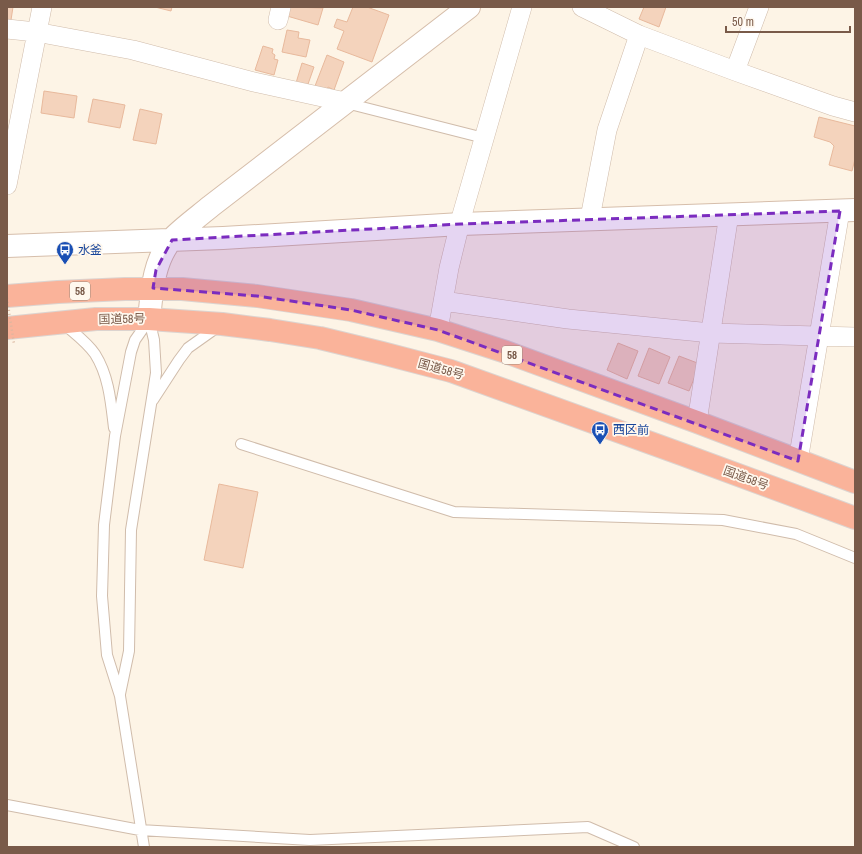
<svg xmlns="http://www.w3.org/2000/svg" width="862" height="854" viewBox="0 0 862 854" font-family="'Archivo Narrow','Noto Sans JP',sans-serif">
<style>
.building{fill:#f4d3bc;stroke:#e8b99c}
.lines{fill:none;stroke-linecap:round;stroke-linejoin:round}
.lane-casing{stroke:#d0bcab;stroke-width:12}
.street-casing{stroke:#d0bcab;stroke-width:20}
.secondary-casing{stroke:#d6beab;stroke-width:24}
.highway-casing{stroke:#dcd4d0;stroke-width:24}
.lane{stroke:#fff;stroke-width:10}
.street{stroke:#fff;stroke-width:19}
.secondary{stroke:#fff;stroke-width:22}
.highway{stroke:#fab39a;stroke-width:22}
.path-bridge{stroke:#dab69f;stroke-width:2.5;stroke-dasharray:1 3;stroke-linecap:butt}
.marked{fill:#7b2cbf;fill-opacity:0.2;stroke:#7b2cbf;stroke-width:3;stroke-dasharray:8 5;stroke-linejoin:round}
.labels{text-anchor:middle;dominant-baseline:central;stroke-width:3.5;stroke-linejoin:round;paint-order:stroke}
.shield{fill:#fff8ee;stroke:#a1897a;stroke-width:1}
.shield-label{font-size:11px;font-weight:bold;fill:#795a49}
.transit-label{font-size:12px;fill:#164399;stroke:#fff8ee;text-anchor:start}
.street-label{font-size:12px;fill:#795a49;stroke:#fff8ee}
</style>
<rect width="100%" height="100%" fill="#fdf4e6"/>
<!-- building -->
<path class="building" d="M7,7H13L11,20L7,19Z
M155,7H172L171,11Z
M290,7L323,8L318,25L287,16Z
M353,7H367L389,15L372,62L337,49L344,31L334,27L337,19L347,22Z
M644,7H666L659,27L639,19Z
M287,30L299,32L298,38L310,40L306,57L282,52Z
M263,46L273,49L272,53L275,55L274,59L278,60L274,75L255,70Z
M327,55L344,62L334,90L328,87L326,91L315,86Z
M302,63L314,67L307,87L296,83Z
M44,91L77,96L74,118L41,113Z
M93,99L125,105L120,128L88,122Z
M140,109L162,114L156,144L133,140Z
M819,117L855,126V159L852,171L829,165L834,146L830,142L814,137Z
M618,343L638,351L627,379L607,370Z
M649,348L670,357L659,384L638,376Z
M679,356L700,364L689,391L668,383Z
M219,484L258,492L243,568L204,560Z"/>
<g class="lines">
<defs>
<path id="lane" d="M346,103L484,138
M64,324C74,333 87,342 95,354C109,376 111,403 114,428
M153,400L179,360L188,348L219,326
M241,444L454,512L723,520L796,534L855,558
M120,694L129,651L131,530L156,373L154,340L149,319
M7,805L140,830L310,840L588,827L634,847
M144,847L120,696L107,655L102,596L104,525L115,436L131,352L135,340L149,320"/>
<path id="street" d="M582,7L639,35L735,71L833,106L855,112
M278,20L281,7
M7,29L36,32L133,50L254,82L345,102
M735,71L759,7
M7,185L42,7
M590,218L607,130L639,35
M443,301L568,319L711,333L855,337
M438,330L449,268L462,215L522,7
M697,422L729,214
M798,461L840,211"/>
<path id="secondary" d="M7,246L223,238L461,224L855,210
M149,319C152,291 153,263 171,240C181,229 199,216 211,206L469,7"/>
<path id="highway" d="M7,296L58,292L125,289H182L257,296L351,310L438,330L506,352L697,422L855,482
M7,328L96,319H149L222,324L270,330L320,338L382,353L451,371L684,455L855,518"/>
</defs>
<!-- lane casing -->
<use href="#lane" class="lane-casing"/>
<!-- street casing -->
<use href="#street" class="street-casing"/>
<!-- secondary casing -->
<use href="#secondary" class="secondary-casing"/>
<!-- highway casing -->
<use href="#highway" class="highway-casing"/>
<!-- lane -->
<use href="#lane" class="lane"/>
<!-- street -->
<use href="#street" class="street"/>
<!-- secondary -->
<use href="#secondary" class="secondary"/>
<!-- highway -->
<use href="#highway" class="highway"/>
<!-- path-bridge -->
<path class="path-bridge" d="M7,298L14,344"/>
</g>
<!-- marked area -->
<path class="marked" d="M840,211L798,461L438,330L351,310L257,296L153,288L156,270L172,240L461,224Z"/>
<!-- icons -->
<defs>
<symbol id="bus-pin" viewBox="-11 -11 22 30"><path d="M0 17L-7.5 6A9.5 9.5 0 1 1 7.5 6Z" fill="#1a4fb4" stroke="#fff8ee"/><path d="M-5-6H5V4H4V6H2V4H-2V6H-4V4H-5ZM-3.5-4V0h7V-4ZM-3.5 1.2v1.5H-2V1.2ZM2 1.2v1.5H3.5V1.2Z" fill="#fff"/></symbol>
</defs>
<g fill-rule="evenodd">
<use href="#bus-pin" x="55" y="240" width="20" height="27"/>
<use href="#bus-pin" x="590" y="420" width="20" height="27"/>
</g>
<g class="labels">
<!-- shield labels -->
<g class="shield">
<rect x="70" y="282" width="20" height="18" rx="3"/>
<rect x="502" y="346" width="20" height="18" rx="3"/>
</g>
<g class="shield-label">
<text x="80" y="291">58</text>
<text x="512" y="355">58</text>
</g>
<!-- transit labels -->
<g class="transit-label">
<text x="78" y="250">水釜</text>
<text x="613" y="430">西区前</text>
</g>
<!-- street labels -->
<g class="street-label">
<text transform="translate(122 319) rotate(-1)">国道58号</text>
<text transform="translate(441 369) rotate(16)">国道58号</text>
<text transform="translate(746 478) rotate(20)">国道58号</text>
</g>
</g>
<!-- border -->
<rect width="862" height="854" fill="none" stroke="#795a49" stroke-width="16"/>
<!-- scale -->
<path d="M726 26v6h124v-6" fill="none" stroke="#795a49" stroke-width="2"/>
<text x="732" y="26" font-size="12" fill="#795a49" stroke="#fff8ee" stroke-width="3" paint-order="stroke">50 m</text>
</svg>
